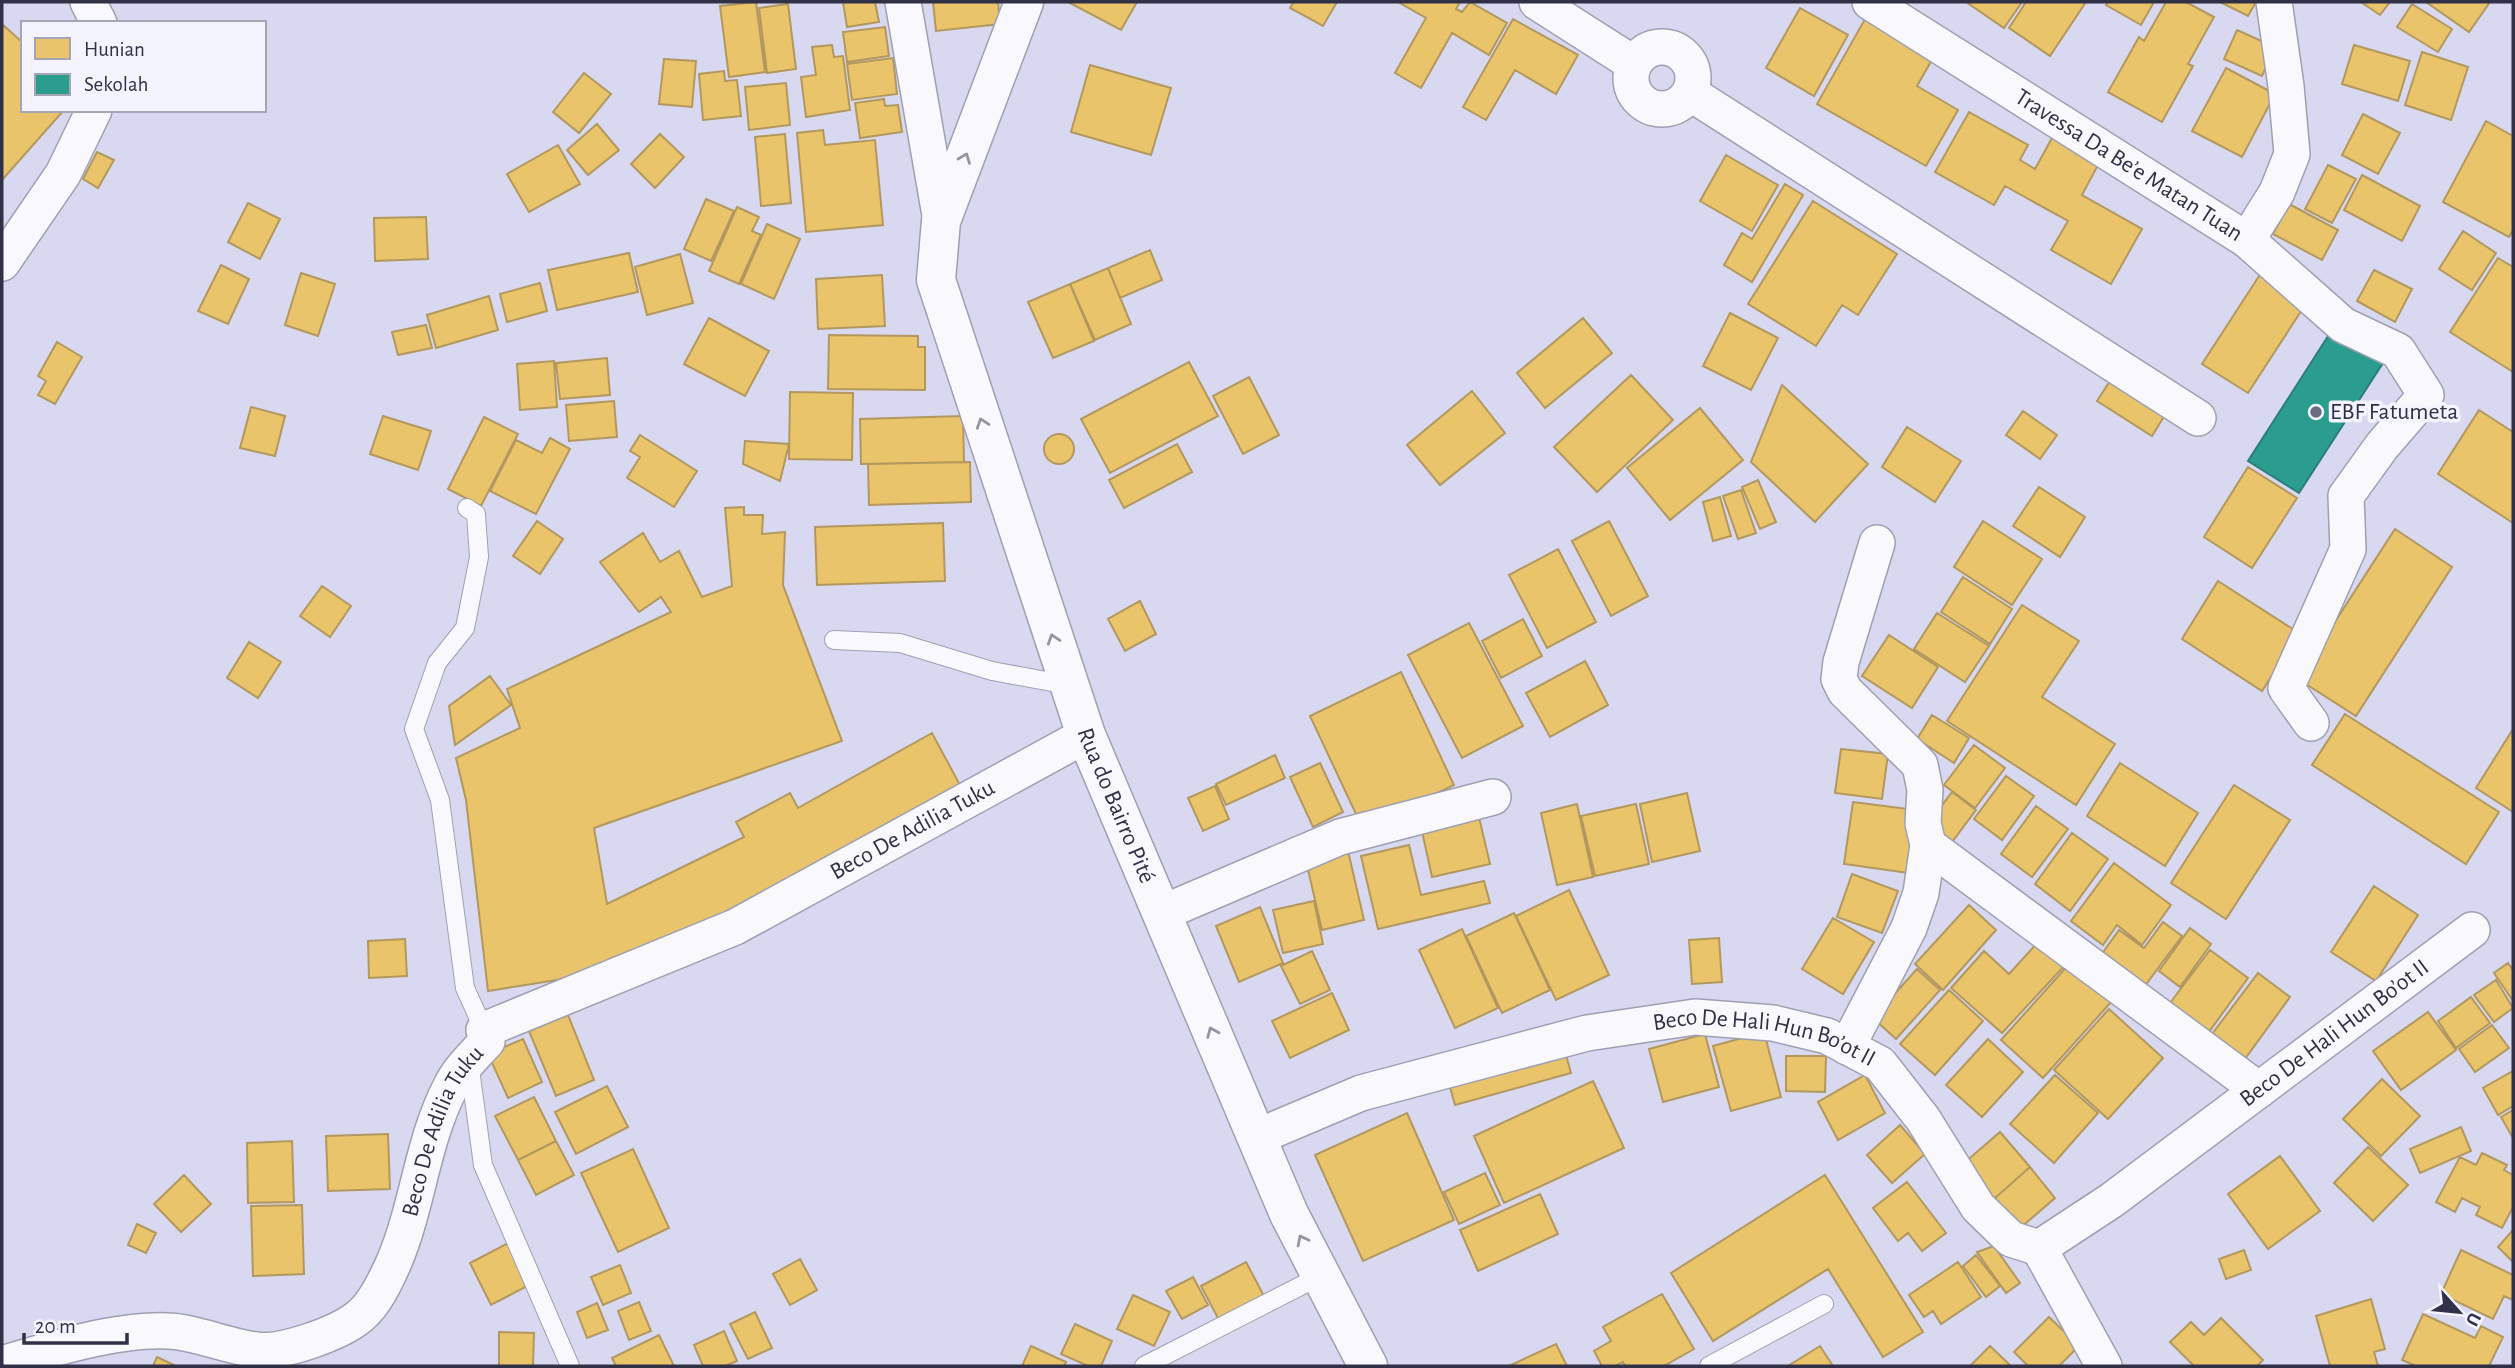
<svg xmlns="http://www.w3.org/2000/svg" width="2515" height="1368" viewBox="0 0 2515 1368" font-family="'Alegreya Sans',sans-serif">
<style>
.homes{fill:#e9c46a;stroke:#b2985f;stroke-width:2}
.schools{fill:#2a9d8f;stroke:#2c7d79;stroke-width:2}
.lines{fill:none;stroke-linecap:round;stroke-linejoin:round}
.lane-casing{stroke:#9e9fb2;stroke-width:20}
.street-casing{stroke:#9e9fb2;stroke-width:38}
.secondary-casing{stroke:#9e9fb2;stroke-width:41}
.lane{stroke:#f9f9fd;stroke-width:18}
.street{stroke:#f9f9fd;stroke-width:35}
.secondary{stroke:#f9f9fd;stroke-width:38}
.oneway{stroke:#9495a2}
.poi-dot{fill:#6b6c82;stroke:#f3f4ff;stroke-width:2.5}
.labels{text-anchor:middle;dominant-baseline:central;stroke-width:7;stroke-linejoin:round;paint-order:stroke}
.street-label{font-size:24px;fill:#303146;stroke:#f3f4ff}
.poi-label{font-size:24px;fill:#303146;stroke:#f3f4ff;text-anchor:start}
</style>
<rect width="100%" height="100%" fill="#d8d9f0"/>
<!-- homes -->
<path class="homes" d="M756,2L765,72L729,77L720,6Z
M843,2H875L879,22L847,27Z
M933,2H998L1000,24L936,31Z
M1068,2H1137L1121,30Z
M1294,2H1337L1323,26L1290,8Z
M1398,2H1460L1456,9L1462,12L1470,2L1507,23L1489,55L1452,33L1421,88L1395,73L1426,18Z
M1966,2H2022L2004,28Z
M2026,2H2086L2050,56L2009,28Z
M2108,2H2154L2141,25L2106,5Z
M2166,2H2186L2214,17L2188,64L2193,66L2162,122L2108,92L2139,37L2144,41Z
M2220,2H2256L2248,16Z
M2361,2H2390L2380,15Z
M2426,2H2490L2469,32Z
M788,4L796,69L767,73L759,8Z
M2412,4L2452,29L2438,52L2397,27Z
M1800,8L1848,35L1814,96L1766,68Z
M1513,19L1578,55L1556,94L1515,70L1486,120L1463,107Z
M1865,19L1933,58L1917,86L1958,110L1926,166L1817,104Z
M2,24L23,43V110H64L2,180Z
M885,27L889,56L847,62L843,32Z
M2237,30L2275,47L2262,76L2224,59Z
M832,45L834,57L843,56L850,110L806,117L801,77L816,75L812,47Z
M2354,45L2410,61L2398,101L2342,84Z
M2422,52L2468,67L2451,120L2405,105Z
M893,58L897,94L852,100L847,64Z
M664,59L696,61L692,107L659,104Z
M1090,65L1171,88L1151,155L1071,132Z
M2226,68L2275,94L2242,157L2192,131Z
M724,71L725,81L737,80L741,116L703,120L699,74Z
M584,73L611,94L579,133L553,112Z
M786,83L790,125L749,130L745,87Z
M884,99L885,106L898,105L902,132L860,138L855,103Z
M1969,112L2028,145L2020,160L2035,169L2052,138L2098,165L2082,195L2142,229L2111,284L2051,250L2068,221L2005,186L1994,205L1935,172Z
M2363,114L2400,133L2378,174L2342,155Z
M2486,121L2513,136V230L2509,237L2443,202Z
M597,124L619,150L588,175L567,150Z
M823,130L825,145L875,140L883,225L806,232L797,133Z
M660,134L684,157L655,188L631,164Z
M785,134L791,203L761,206L755,137Z
M558,145L580,184L529,212L507,174Z
M97,152L114,160L98,188L83,179Z
M1726,155L1778,185L1752,231L1700,201Z
M2328,165L2356,179L2332,223L2305,209Z
M2362,175L2420,206L2402,241L2344,210Z
M1785,184L1803,195L1752,282L1724,265L1742,233L1752,239Z
M706,199L734,211L711,261L684,249Z
M1813,201L1897,254L1858,315L1842,305L1816,346L1748,304Z
M248,203L280,219L260,259L228,242Z
M2289,204L2338,230L2322,260L2273,234Z
M737,207L759,217L752,231L761,235L739,284L709,271Z
M426,217L428,259L375,261L374,218Z
M767,224L800,239L774,299L741,284Z
M2463,231L2496,253L2472,290L2439,269Z
M1150,250L1162,280L1120,298L1108,268Z
M629,253L638,292L557,310L548,270Z
M680,254L693,303L647,315L635,267Z
M2498,258L2513,267V372L2450,332Z
M221,265L249,279L228,324L198,311Z
M1108,268L1131,324L1095,340L1070,284Z
M2374,270L2412,289L2395,322L2357,301Z
M301,273L335,284L318,336L285,325Z
M2261,273L2307,302L2248,393L2202,364Z
M882,275L885,326L818,329L816,279Z
M540,283L547,311L507,322L500,294Z
M1070,284L1094,341L1053,358L1028,302Z
M489,296L498,330L436,348L427,315Z
M1730,313L1778,338L1751,390L1703,366Z
M709,318L769,351L745,396L684,364Z
M1583,318L1612,353L1545,408L1517,373Z
M426,325L432,348L398,355L392,332Z
M829,335L918,336V347H925V390L828,389Z
M57,342L82,357L55,404L38,395L46,381L38,376Z
M607,358L610,395L560,399L556,363Z
M554,361L557,407L520,410L517,364Z
M1189,362L1218,416L1110,473L1081,419Z
M1631,375L1673,420L1597,492L1554,447Z
M2114,375L2168,410L2152,436L2097,401Z
M1249,377L1279,435L1243,454L1213,396Z
M1782,385L1868,464L1815,522L1751,462Z
M1472,391L1505,433L1440,485L1407,445Z
M790,392L853,393L852,460L789,459Z
M614,401L617,437L569,441L566,405Z
M251,407L285,416L275,456L240,448Z
M1700,408L1743,460L1670,520L1627,468Z
M2479,410L2513,432V523L2438,474Z
M2023,411L2057,435L2040,459L2006,435Z
M383,416L431,431L418,470L370,454Z
M963,416L964,462L861,464L860,419Z
M484,417L518,434L481,506L448,489Z
M1907,427L1961,461L1935,502L1882,467Z
M1044 449a15 15 0 1 1 30 0a15 15 0 1 1-30 0Z
M640,435L697,471L674,507L627,478L640,457L630,451Z
M550,438L570,449L536,514L490,491L516,440L542,453Z
M745,441L789,444L780,481L743,464Z
M1177,444L1192,472L1124,508L1109,480Z
M970,462L971,502L869,505L868,464Z
M2248,467L2297,498L2252,568L2204,537Z
M1758,480L1776,522L1760,529L1742,487Z
M2039,487L2085,517L2060,557L2013,526Z
M1741,490L1756,533L1738,539L1723,496Z
M1720,497L1731,536L1713,541L1703,502Z
M744,507V515H763L762,534L785,532L783,585L842,741L594,828L607,904L744,837L736,822L790,793L798,808L932,733L961,787L614,971L488,991L466,800L456,758L520,728L507,689L671,612L661,597L639,612L600,562L643,533L660,562L679,551L702,597L732,586L725,508Z
M537,521L563,539L540,574L513,556Z
M1609,521L1648,596L1611,616L1572,541Z
M1983,521L2042,559L2012,605L1954,567Z
M943,523L945,581L817,585L815,527Z
M2395,529L2452,567L2356,716L2298,679Z
M1558,549L1596,622L1547,648L1509,575Z
M1963,577L2012,609L1990,644L1941,612Z
M2218,581L2299,633L2262,691L2182,639Z
M322,586L351,606L330,637L300,616Z
M1140,601L1156,634L1125,651L1108,619Z
M2022,605L2079,641L2042,697L2115,744L2076,805L1947,721Z
M1937,613L1989,646L1965,682L1914,649Z
M1523,619L1542,656L1501,678L1482,641Z
M1469,623L1523,726L1462,758L1408,655Z
M1889,635L1938,667L1912,708L1862,676Z
M249,642L281,662L258,698L227,678Z
M1585,661L1608,705L1550,737L1526,693Z
M1401,672L1454,785L1363,829L1310,716Z
M490,676L511,705L455,745L449,706Z
M2345,714L2499,812L2466,864L2312,765Z
M1932,715L1969,738L1954,763L1917,739Z
M2513,729V812L2476,788Z
M1974,745L2005,768L1975,808L1944,785Z
M1841,749L1888,754L1882,799L1835,793Z
M1275,755L1285,778L1226,805L1216,784Z
M1320,763L1343,812L1313,827L1290,777Z
M2120,763L2198,813L2165,866L2087,816Z
M2006,776L2034,796L2002,840L1974,819Z
M2234,785L2290,820L2226,919L2171,883Z
M1215,786L1229,819L1203,831L1188,798Z
M1952,792L1976,810L1952,842L1928,824Z
M1687,793L1700,851L1652,862L1640,804Z
M1853,802L1916,810L1909,873L1844,864Z
M1577,804L1593,877L1557,885L1541,813Z
M1636,804L1649,864L1595,876L1581,816Z
M2036,806L2068,829L2032,877L2001,854Z
M1478,813L1490,864L1432,877L1421,827Z
M2072,833L2108,859L2070,911L2035,884Z
M1409,845L1421,895L1484,881L1490,903L1378,929L1361,856Z
M1348,851L1364,920L1322,930L1306,861Z
M2114,863L2171,905L2142,945L2117,925L2103,945L2071,921Z
M1852,874L1898,891L1882,933L1837,917Z
M2374,886L2418,915L2376,981L2331,952Z
M1569,890L1609,975L1556,1000L1516,916Z
M1314,901L1323,944L1283,953L1273,910Z
M1969,905L1996,930L1943,990L1915,964Z
M1260,907L1283,963L1239,982L1216,926Z
M1514,913L1550,990L1502,1013L1466,936Z
M1833,918L1874,942L1843,994L1802,969Z
M2163,922L2182,936L2144,987L2101,955L2119,930L2144,948Z
M2190,928L2211,944L2180,987L2159,971Z
M1462,929L1498,1008L1455,1028L1419,950Z
M1719,938L1722,982L1692,984L1689,940Z
M405,939L407,976L369,978L368,941Z
M2040,940L2066,964L2002,1033L1951,988L1984,951L2009,974Z
M2210,950L2248,978L2206,1036L2167,1007Z
M1312,951L1330,990L1300,1004L1281,966Z
M2070,963L2112,1001L2043,1078L2001,1040Z
M2508,963L2513,970V1001L2494,973Z
M1917,969L1940,990L1896,1039L1873,1018Z
M2258,973L2290,997L2242,1063L2209,1038Z
M2496,980L2513,1008L2494,1022L2474,995Z
M1949,990L1983,1021L1935,1075L1900,1044Z
M1332,993L1349,1030L1290,1058L1272,1021Z
M2471,997L2490,1023L2456,1048L2438,1021Z
M2109,1009L2163,1058L2108,1119L2054,1070Z
M2428,1012L2456,1050L2401,1090L2373,1051Z
M568,1015L594,1080L556,1096L529,1031Z
M2492,1025L2509,1048L2475,1072L2459,1049Z
M1764,1032L1781,1097L1731,1111L1713,1046Z
M1705,1034L1719,1087L1663,1102L1649,1049Z
M523,1039L542,1082L508,1098L488,1054Z
M1988,1039L2023,1072L1982,1117L1946,1085Z
M1563,1044L1571,1073L1455,1105L1447,1076Z
M1786,1056H1826L1825,1092L1786,1091Z
M2513,1071V1106L2498,1115L2483,1088Z
M1865,1075L1885,1113L1838,1140L1818,1102Z
M2055,1075L2098,1113L2054,1163L2010,1124Z
M2382,1079L2420,1116L2381,1156L2343,1119Z
M1593,1081L1624,1148L1504,1203L1474,1136Z
M607,1086L628,1127L576,1154L555,1112Z
M534,1097L556,1141L518,1160L495,1116Z
M2513,1110V1138L2501,1117Z
M1407,1113L1454,1220L1363,1261L1315,1155Z
M1900,1125L1925,1154L1892,1183L1867,1155Z
M2461,1127L2471,1151L2420,1173L2410,1149Z
M2000,1132L2030,1167L1994,1199L1964,1163Z
M388,1134L390,1189L328,1191L326,1136Z
M292,1141L294,1202L248,1203L247,1143Z
M556,1141L574,1175L536,1195L518,1160Z
M2368,1147L2408,1185L2373,1221L2334,1183Z
M633,1149L669,1228L618,1252L581,1173Z
M2482,1153L2507,1165L2504,1170L2513,1175V1207L2502,1228L2476,1215L2480,1207L2462,1198L2455,1212L2436,1202L2460,1157L2476,1165Z
M2280,1156L2320,1211L2268,1249L2228,1194Z
M2030,1167L2055,1198L2019,1229L1994,1199Z
M1485,1173L1500,1205L1459,1224L1444,1192Z
M184,1175L211,1204L181,1232L154,1204Z
M1825,1175L1923,1332L1883,1357L1828,1269L1713,1341L1671,1273Z
M1907,1182L1946,1233L1922,1251L1908,1233L1898,1241L1873,1208Z
M1540,1194L1558,1234L1478,1271L1460,1230Z
M302,1205L304,1274L253,1276L251,1206Z
M137,1224L156,1233L146,1253L128,1245Z
M2513,1230V1262L2498,1247Z
M508,1243L529,1285L491,1305L470,1263Z
M1994,1246L2020,1283L2006,1293L1977,1252Z
M2244,1250L2251,1270L2226,1279L2219,1259Z
M2461,1250L2513,1275V1300L2504,1296L2493,1319L2441,1294Z
M1976,1255L2000,1286L1986,1297L1963,1266Z
M800,1259L817,1290L790,1305L773,1274Z
M1246,1262L1264,1296L1219,1320L1201,1286Z
M1958,1262L1981,1297L1941,1324L1933,1311L1924,1317L1909,1295Z
M620,1265L631,1293L603,1305L591,1277Z
M1193,1277L1208,1305L1182,1319L1166,1291Z
M1662,1294L1694,1349L1664,1366H1625L1623,1362L1615,1366H1602L1594,1351L1611,1341L1603,1327Z
M1133,1295L1170,1312L1154,1346L1117,1329Z
M2371,1299L2385,1349L2374,1352L2378,1366H2330L2316,1316Z
M639,1302L651,1331L629,1340L618,1311Z
M597,1303L608,1330L587,1338L577,1312Z
M755,1312L772,1348L748,1359L730,1324Z
M2423,1314L2475,1338L2481,1326L2503,1337L2489,1366H2416L2402,1360Z
M2049,1317L2079,1346L2059,1366H2028L2014,1352Z
M2221,1318L2263,1360L2257,1366H2194L2170,1342L2191,1322L2204,1335Z
M1075,1324L1112,1341L1101,1366H1088L1061,1354Z
M724,1331L737,1361L725,1366H703L694,1345Z
M499,1332L534,1333L533,1366H499Z
M659,1335L674,1366H616L612,1358Z
M1556,1344L1567,1366H1509Z
M1031,1346L1066,1362L1064,1366H1022Z
M1820,1346L1833,1366H1788Z
M1990,1346L2011,1366H1970Z
M157,1357L176,1366H153Z"/>
<!-- schools -->
<path class="schools" d="M2332,330L2383,363L2299,493L2248,461Z"/>
<g class="lines">
<defs>
<path id="lane" d="M467,508L476,514L479,557L465,628L437,663L414,729L440,800L465,988L484,1030
M834,640L900,643L992,671L1068,685
M469,1062L483,1165L570,1366
M1144,1366L1320,1276
M1709,1366L1824,1304"/>
<g id="street">
<path d="M88,2L99,23"/>
<path d="M903,2L941,221"/>
<path d="M1537,2L1634,64"/>
<path id="s1" d="M1870,2L2247,240L2277,192L2292,154L2286,86L2274,2"/>
<circle cx="1662" cy="78" r="31"/>
<path d="M1690,93L2198,418"/>
<path d="M2247,240L2343,325L2398,351L2426,395L2382,446L2346,496L2348,549L2286,688L2311,723"/>
<path d="M2,263L63,174L94,110"/>
<path d="M1928,845L2259,1090"/>
<path d="M1162,913L1340,837L1493,797"/>
<path d="M1847,1047L1909,928L1921,893L1928,845L1923,823L1925,790L1920,765L1845,691L1839,679L1841,662L1877,543"/>
<path id="s2" d="M1257,1137L1361,1093L1587,1033L1695,1017L1773,1023L1827,1036L1880,1064L1923,1119L1978,1207L2011,1239L2039,1248L2112,1200L2472,930"/>
<path d="M2039,1248L2104,1366"/>
<path id="s3" d="M2,1364C51,1349 116,1329 168,1331C191,1331 230,1347 256,1350C282,1354 340,1333 360,1316C375,1304 386,1280 394,1262C418,1206 422,1141 451,1086C459,1069 475,1055 487,1041L484,1030L735,927L1086,735"/>
</g>
<g id="secondary">
<path id="s4" d="M1024,2L941,221L936,280L1086,735L1289,1214L1368,1366"/>
</g>
</defs>
<!-- lane casing -->
<use href="#lane" class="lane-casing"/>
<!-- street casing -->
<use href="#street" class="street-casing"/>
<!-- secondary casing -->
<use href="#secondary" class="secondary-casing"/>
<!-- lane -->
<use href="#lane" class="lane"/>
<!-- street -->
<use href="#street" class="street"/>
<!-- secondary -->
<use href="#secondary" class="secondary"/>
</g>
<!-- one-way arrows -->
<defs><path id="oneway-chevron" d="M-2-3.5L2.5 0L-2 3.5" fill="none" stroke-width="1.6" stroke-linecap="round" stroke-linejoin="round" transform="scale(1.75)"/></defs>
<g class="oneway">
<use href="#oneway-chevron" transform="translate(965 158) rotate(-69)"/>
<use href="#oneway-chevron" transform="translate(982 423) rotate(-108)"/>
<use href="#oneway-chevron" transform="translate(1053 639) rotate(-108)"/>
<use href="#oneway-chevron" transform="translate(1212 1032) rotate(-113)"/>
<use href="#oneway-chevron" transform="translate(1302 1240) rotate(-117)"/>
</g>
<!-- markers -->
<circle class="poi-dot" cx="2316" cy="412" r="7"/>
<g class="labels">
<!-- street labels -->
<g class="street-label">
<text stroke="none"><textPath href="#s1" startOffset="306">Travessa Da Be’e Matan Tuan</textPath></text>
<text stroke="none"><textPath href="#s4" startOffset="849">Rua do Bairro Pité</textPath></text>
<text stroke="none"><textPath href="#s3" startOffset="1164">Beco De Adilia Tuku</textPath></text>
<text stroke="none"><textPath href="#s2" startOffset="1264">Beco De Hali Hun Bo’ot II</textPath></text>
<text stroke="none"><textPath href="#s2" startOffset="528">Beco De Hali Hun Bo’ot II</textPath></text>
<text stroke="none"><textPath href="#s3" startOffset="576">Beco De Adilia Tuku</textPath></text>
</g>
<!-- poi labels -->
<g class="poi-label">
<text x="2330" y="412">EBF Fatumeta</text>
</g>
</g>
<!-- border -->
<rect width="2515" height="1368" fill="none" stroke="#303146" stroke-width="7"/>
<!-- legend -->
<rect x="21" y="21" width="245" height="91" fill="#f3f4ff" stroke="#a5a6b5" stroke-width="2"/>
<rect x="35" y="38" width="35" height="21" fill="#e9c46a" stroke="#a5a6b5" stroke-width="2"/>
<text x="84" y="56" font-size="21" fill="#303146">Hunian</text>
<rect x="35" y="74" width="35" height="21" fill="#2a9d8f" stroke="#a5a6b5" stroke-width="2"/>
<text x="84" y="91" font-size="21" fill="#303146">Sekolah</text>
<!-- north arrow -->
<g transform="translate(2459 1312) rotate(117)" stroke="#f3f4ff" stroke-width="5" paint-order="stroke">
<path d="M0-5L12 26L0 18L-12 26Z" fill="#303146"/>
<text y="-10" font-size="19" font-weight="bold" text-anchor="middle" fill="#303146">U</text>
</g>
<!-- scale -->
<path d="M24 1333v10h103v-10" fill="none" stroke="#303146" stroke-width="3.5"/>
<text x="35" y="1333" font-size="21" fill="#303146" stroke="#f3f4ff" stroke-width="5" paint-order="stroke">20 m</text>
</svg>
